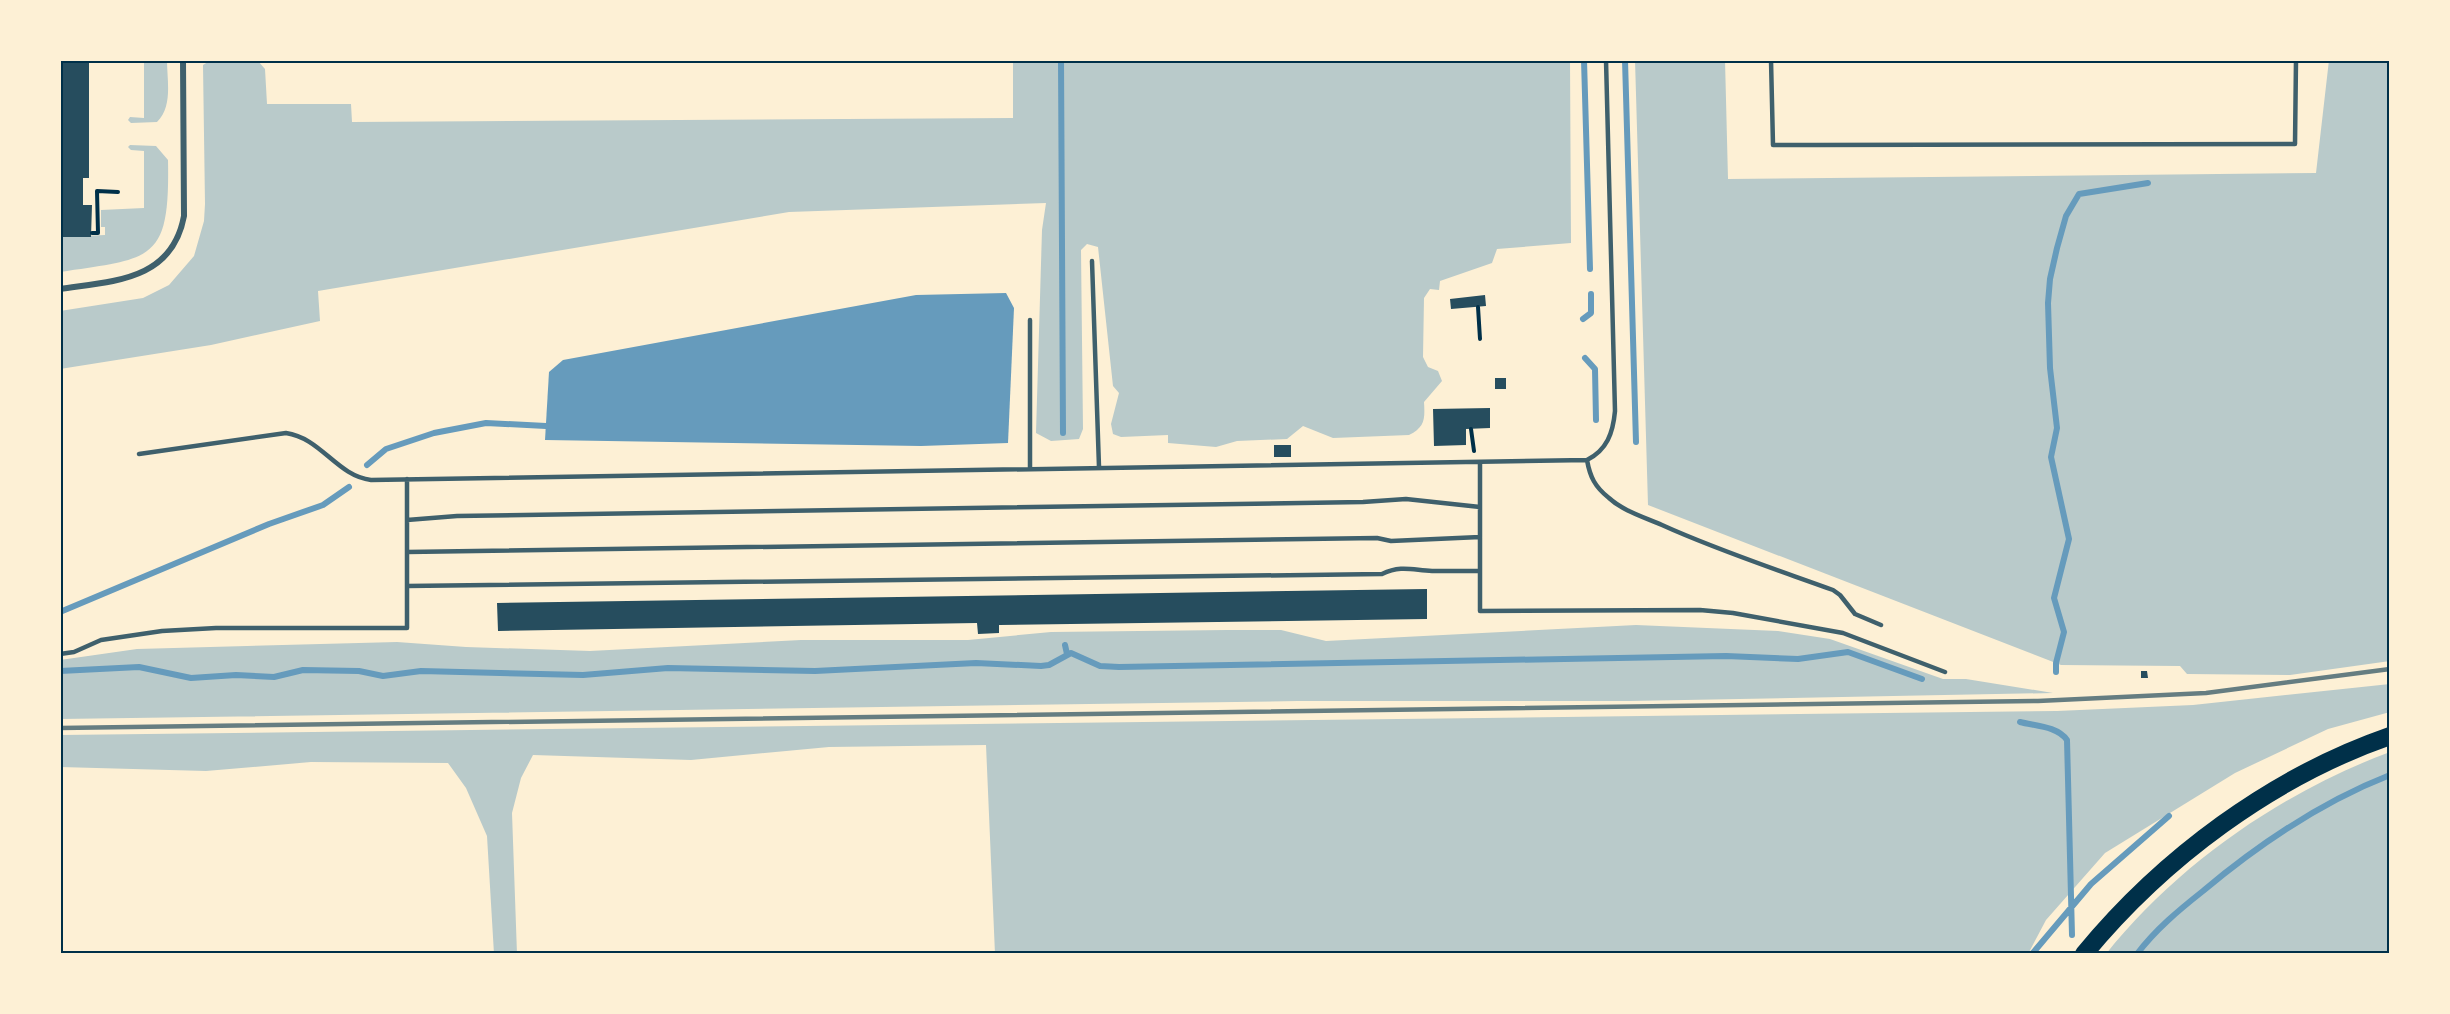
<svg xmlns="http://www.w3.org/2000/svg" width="2450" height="1014" viewBox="0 0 2450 1014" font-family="Quicksand,sans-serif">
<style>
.green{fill:#b9caca}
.water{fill:#669bbc}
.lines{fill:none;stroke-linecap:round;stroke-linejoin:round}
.stream{stroke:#669bbc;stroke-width:6}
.building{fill:#264d5e}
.path{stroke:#003049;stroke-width:4}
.service{stroke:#3f606c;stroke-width:4.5}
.minor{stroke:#3f606c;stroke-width:6}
.motorway{stroke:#003049;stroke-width:18}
.rail{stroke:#657d81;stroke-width:4.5}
.neatline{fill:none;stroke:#003049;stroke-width:2}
</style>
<rect width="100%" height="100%" fill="#fdf0d5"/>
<!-- green -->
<path class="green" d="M89,60H167C167,81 173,106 157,122L131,123L128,120L130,117L144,118V62Z
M211,60L258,61L265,69L267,104H351L352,122L1013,118V60H1570L1571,243L1497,249L1492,263L1440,281L1439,290L1430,289L1424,298L1423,357L1428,367L1438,371L1442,381L1424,402C1425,419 1425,427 1409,435L1333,438L1303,426L1287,439L1237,441L1216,447L1168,443V435L1121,437L1113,434L1111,424L1119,393L1113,386L1098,247L1087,244L1081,250L1083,429L1079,439L1051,441L1036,433L1042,230L1046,203L789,212L318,291L320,321L211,345L60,369V311L143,298L169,285L194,256L204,221L205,204L203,65Z
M1635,60H1725L1728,179L2316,173L2329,60H2390V661L2290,675L2187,674L2180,666L2061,665L1648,505Z
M130,145L156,146L168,160C170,262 153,258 60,272V237L105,235V227H101V210L144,208V151L131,150L128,147Z
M1636,625L1778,631L1830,639L1943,679H1966L2053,693L1630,701H1298L60,719V660L137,649L397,642L466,647L590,651L801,640H968L1051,632L1227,630H1281L1326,641Z
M2390,684V712L2328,729L2235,773L2105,853L2046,920L2028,954H995L986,745L829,747L691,760L533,755L521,778L512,813L517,954H494L487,836L466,788L448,763L311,762L206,771L60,767V735L2057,711L2193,705Z
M2390,752V954H2106C2178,864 2282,792 2390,752Z"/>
<!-- water -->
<path class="water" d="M1006,293L1014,308L1008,443L921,446L545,440L549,372L563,360L916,295Z"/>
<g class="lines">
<!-- stream -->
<path class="stream" d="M1061,60L1063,433
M1584,60L1590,269
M1625,60L1636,442
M1583,319L1591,313V294
M1585,358L1595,369L1596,420
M367,465L386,449L434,433L486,423L546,426
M60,612L269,524L323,505L349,487
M1065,645L1067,654
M60,671L139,667L191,678L236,675L274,677L303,670L359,671L383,676L421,671L583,675L668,668L815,671L976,663L1041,666L1049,665L1071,653L1100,666L1119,667L1726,656L1798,659L1848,652L1922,679
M2056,672V663L2064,632L2054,598L2069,539L2051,457L2057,428L2050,368L2048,303L2050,279L2057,248L2066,216L2079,194L2148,183
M2020,722C2035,726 2057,726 2067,740L2072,935
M2032,954L2091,884L2169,816
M2137,954C2156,929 2179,910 2203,891C2259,844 2321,802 2390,775
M2389,954L2390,952"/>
</g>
<!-- building -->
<path class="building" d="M60,60H89V178H83V205H92L91,237H60Z
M1485,295L1486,306L1451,309L1450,299Z
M1495,378H1506V389H1495Z
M1490,408V428L1466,429V445L1434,446L1433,409Z
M1274,445H1291V457H1274Z
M1427,589V619L999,625V633L978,634L977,623L498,631L497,603Z
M2141,671H2147L2148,678H2141Z"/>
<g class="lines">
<!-- path -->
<path class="path" d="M92,233H98L97,191L118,192
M1478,307L1480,339
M1471,429L1474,451"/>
<!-- service -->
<path class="service" d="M1771,60L1773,145H1816L2295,144L2296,60
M1092,261L1099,467
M139,454L286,433C321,438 337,476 371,480L1587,460C1607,450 1613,433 1615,411L1606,60
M1587,460C1590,477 1595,487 1609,498C1623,511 1644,517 1662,525C1717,550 1775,569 1833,590L1840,595L1855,614L1881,625
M1480,463V611L1700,610L1733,613L1843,633L1945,672
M1030,468V320
M407,520L457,516L1363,502L1406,499L1480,507
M407,552L1377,538L1391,541L1480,537
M407,586L1382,574C1401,565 1412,570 1432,571C1448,571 1464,571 1480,571
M60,654L74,652L101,640L162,631L216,628H407V479"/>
<!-- minor -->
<path class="minor" d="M60,289C113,281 172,281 184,216L183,60"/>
<!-- motorway -->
<path class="motorway" d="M2084,954C2163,858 2272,777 2390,736"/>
<!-- rail -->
<path class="rail" d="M60,728L2038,701L2206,693L2390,669"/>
</g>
<!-- border -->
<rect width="2450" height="1014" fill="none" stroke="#fdf0d5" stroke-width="123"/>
<rect x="62" y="62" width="2326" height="890" class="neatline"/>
</svg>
